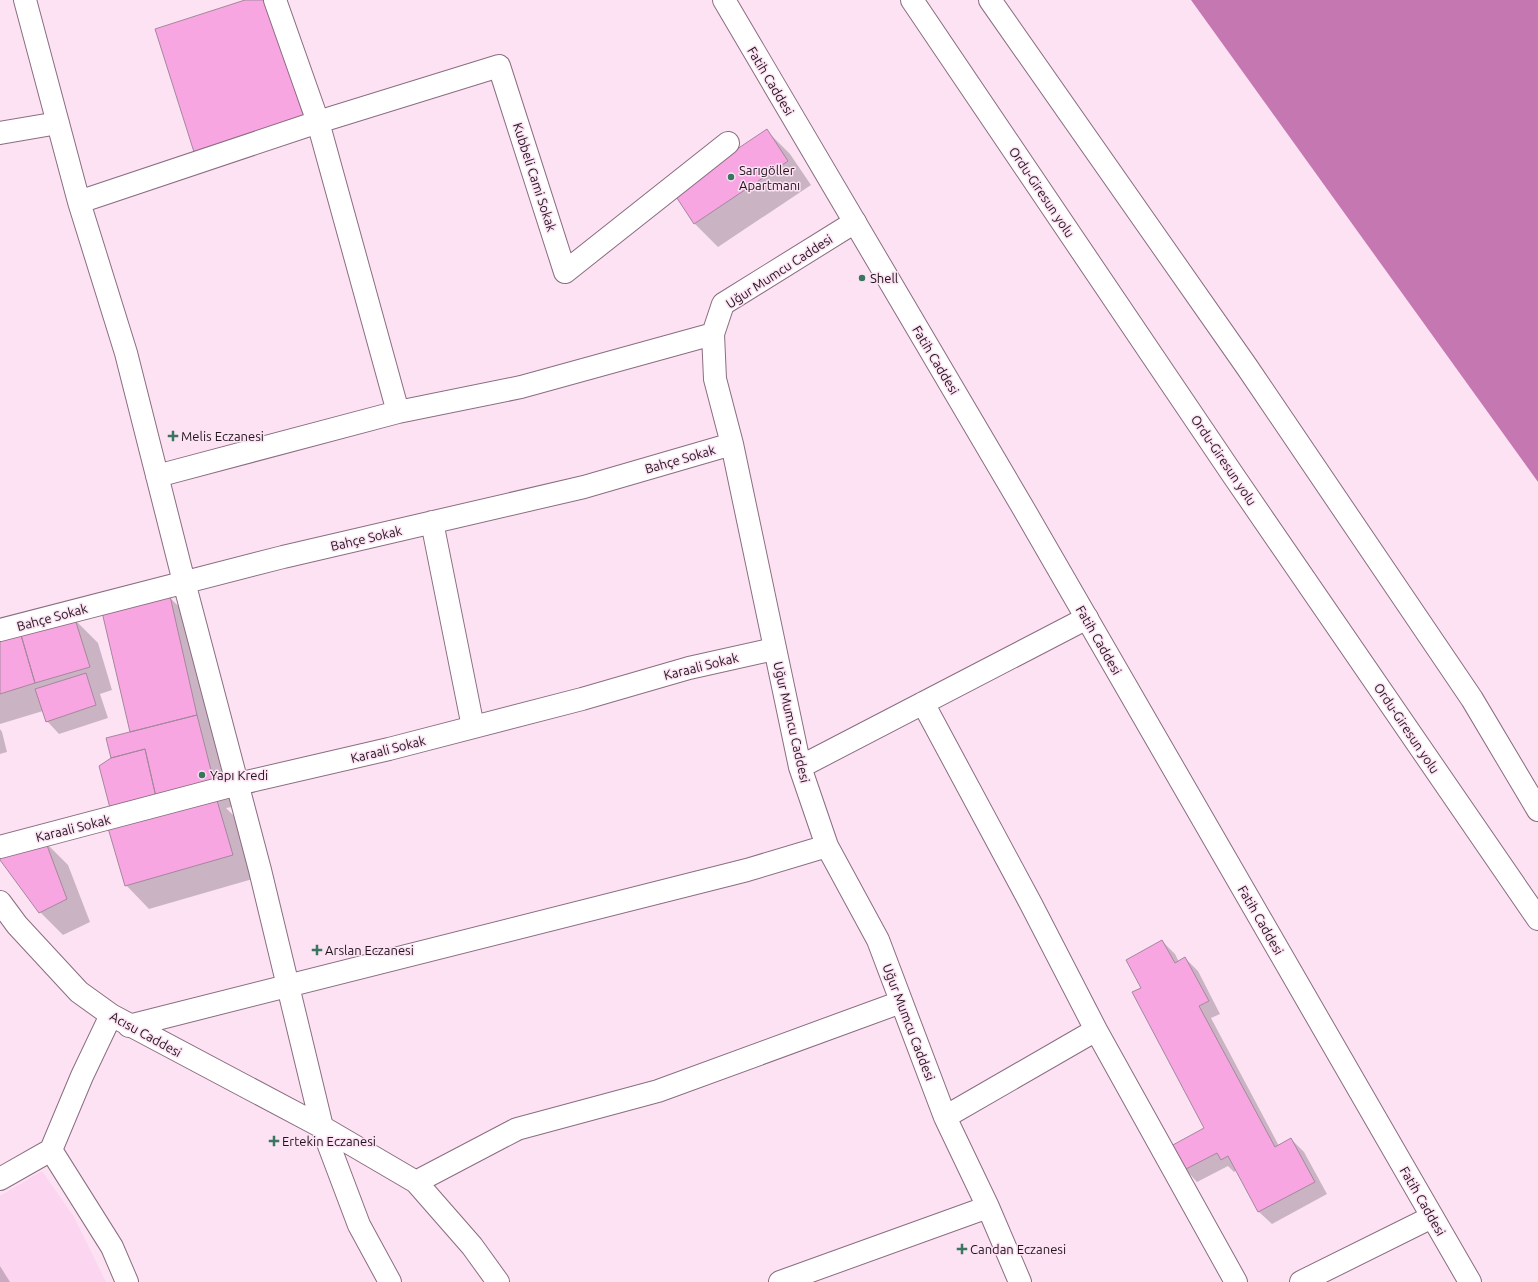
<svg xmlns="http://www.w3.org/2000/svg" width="1538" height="1282" viewBox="0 0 1538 1282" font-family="Ubuntu,sans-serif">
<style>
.built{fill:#fcd5f0}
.water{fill:#c577b1}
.shadow{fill:#0003}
.building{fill:#f7a6e2;stroke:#a5879c}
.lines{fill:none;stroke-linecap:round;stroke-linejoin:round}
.minor-casing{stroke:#8a6d81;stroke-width:24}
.major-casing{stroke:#8a6d81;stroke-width:24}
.highway-casing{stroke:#8a6d81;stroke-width:24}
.minor{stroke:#fff;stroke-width:22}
.major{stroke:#fff;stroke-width:22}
.highway{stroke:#fff;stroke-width:22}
.poi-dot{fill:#39755f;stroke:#fde2f4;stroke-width:1.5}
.labels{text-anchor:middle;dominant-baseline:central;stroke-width:3;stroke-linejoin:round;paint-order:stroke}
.street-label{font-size:13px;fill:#20151d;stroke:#fde2f4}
.poi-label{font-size:13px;fill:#20151d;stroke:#fde2f4;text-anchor:start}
</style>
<rect width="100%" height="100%" fill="#fde2f4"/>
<!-- built -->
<path class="built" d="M42,1171L74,1217L106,1282H0V1196Z"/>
<!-- water -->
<path class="water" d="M1191,0H1538V482Z"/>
<!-- shadow -->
<path class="shadow" d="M248,0L319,133L212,168Z
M767,131L790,154L811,185L718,247L695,224L674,193Z
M169,597L193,620L237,806L226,808L239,821L256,878L149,909L126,885L112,758L131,733Z
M75,620L98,643L112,690L100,694L108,718L59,734L47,721L43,711L0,724V642Z
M0,729L2,732L7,752L0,754Z
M44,841L68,865L90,922L63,935L40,912L0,859Z
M1162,941L1175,954L1179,962L1185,958L1198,971L1220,1014L1211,1018L1279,1146L1291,1139L1304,1152L1327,1194L1272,1224L1259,1212L1237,1170L1234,1172L1228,1166L1197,1182L1185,1169L1206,1129L1142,988Z
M0,1266L10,1282H0Z"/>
<!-- building -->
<path class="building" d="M245,0H265L304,117L194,152L155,29Z
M767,129L788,161L694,224L673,192Z
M170,596L197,715L130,732L102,612Z
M75,619L90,667L35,683L21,635Z
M21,635L35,683L0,694V641Z
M86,673L96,705L46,722L35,689Z
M197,715L214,782L156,797L145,749L111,758L106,738Z
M145,749L156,797L110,808L99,766L111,758Z
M216,797L233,855L125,886L108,828Z
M45,840L67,899L39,913L0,860V855Z
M1162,940L1175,963L1185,957L1209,1001L1199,1006L1275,1147L1291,1138L1315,1182L1258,1212L1228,1156L1221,1160L1217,1153L1184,1170L1171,1146L1204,1128L1132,992L1141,988L1126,960Z"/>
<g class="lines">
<defs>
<path id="minor" d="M25,0L79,202L126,353L184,582L260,870L322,1127L359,1225L390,1282
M275,0L318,122L499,66L565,272L728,143
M0,133L58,123
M79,202L318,122L398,412
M855,222L723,304L713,334L715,379L732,444L800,767L827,846L878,940L945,1117L988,1207L1020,1282
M157,476L398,412L521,387L713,334
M432,522L473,727
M0,630L283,557L584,487L732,444
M923,703L1031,904L1096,1030L1236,1282
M800,767L1087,618
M0,847L238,784L389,749L582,699L689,668L774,649
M0,902L17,925L79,992L111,1015L322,1127L416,1182L472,1246L498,1282
M129,1026L747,870L827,846
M945,1117L1096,1030
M51,1150L112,1247L127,1282
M0,1179L51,1150L82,1076L111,1015
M416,1182L517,1129L658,1091L901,1002
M780,1282L988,1207
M1301,1282L1432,1217"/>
<path id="major" d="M724,0L1022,506L1470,1282"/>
<path id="highway" d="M912,0L1233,475L1538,919
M990,0L1247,367L1472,699L1538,810"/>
</defs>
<!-- minor casing -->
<use href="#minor" class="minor-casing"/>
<!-- major casing -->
<use href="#major" class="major-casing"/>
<!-- highway casing -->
<use href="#highway" class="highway-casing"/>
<!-- minor -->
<use href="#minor" class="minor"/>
<!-- major -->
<use href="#major" class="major"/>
<!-- highway -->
<use href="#highway" class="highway"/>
</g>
<!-- markers -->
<g class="poi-dot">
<circle cx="731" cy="177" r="4"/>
<circle cx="862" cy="278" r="4"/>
<path d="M171 430h4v4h4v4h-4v4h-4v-4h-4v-4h4z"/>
<circle cx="202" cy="775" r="4"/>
<path d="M315 944h4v4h4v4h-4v4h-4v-4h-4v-4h4z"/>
<path d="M272 1135h4v4h4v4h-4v4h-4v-4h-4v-4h4z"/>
<path d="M960 1243h4v4h4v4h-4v4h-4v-4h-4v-4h4z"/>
</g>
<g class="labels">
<!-- street labels -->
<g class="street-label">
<text transform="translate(771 81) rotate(59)">Fatih Caddesi</text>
<text transform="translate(535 177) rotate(72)">Kubbeli Cami Sokak</text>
<text transform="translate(1042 192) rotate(56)">Ordu-Giresun yolu</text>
<text transform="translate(779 271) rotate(-33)">Uğur Mumcu Caddesi</text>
<text transform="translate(936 360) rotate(59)">Fatih Caddesi</text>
<text transform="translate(680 459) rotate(-16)">Bahçe Sokak</text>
<text transform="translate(1224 460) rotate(56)">Ordu-Giresun yolu</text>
<text transform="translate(366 538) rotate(-13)">Bahçe Sokak</text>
<text transform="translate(52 617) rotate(-15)">Bahçe Sokak</text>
<text transform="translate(1099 640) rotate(60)">Fatih Caddesi</text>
<text transform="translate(701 666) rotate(-14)">Karaali Sokak</text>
<text transform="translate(792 722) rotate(77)">Uğur Mumcu Caddesi</text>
<text transform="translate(1407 728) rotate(56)">Ordu-Giresun yolu</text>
<text transform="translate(388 749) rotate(-14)">Karaali Sokak</text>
<text transform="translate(73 828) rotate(-14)">Karaali Sokak</text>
<text transform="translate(1261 920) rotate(60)">Fatih Caddesi</text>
<text transform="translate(909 1022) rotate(69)">Uğur Mumcu Caddesi</text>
<text transform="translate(146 1034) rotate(29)">Acısu Caddesi</text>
<text transform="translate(1423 1201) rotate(60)">Fatih Caddesi</text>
</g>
<!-- poi labels -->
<g class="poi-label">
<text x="739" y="170">Sarıgöller<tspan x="739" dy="15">Apartmanı</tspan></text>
<text x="870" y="278">Shell</text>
<text x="181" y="436">Melis Eczanesi</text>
<text x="210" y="775">Yapı Kredi</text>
<text x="325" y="950">Arslan Eczanesi</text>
<text x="282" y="1141">Ertekin Eczanesi</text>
<text x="970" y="1249">Candan Eczanesi</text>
</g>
</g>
</svg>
